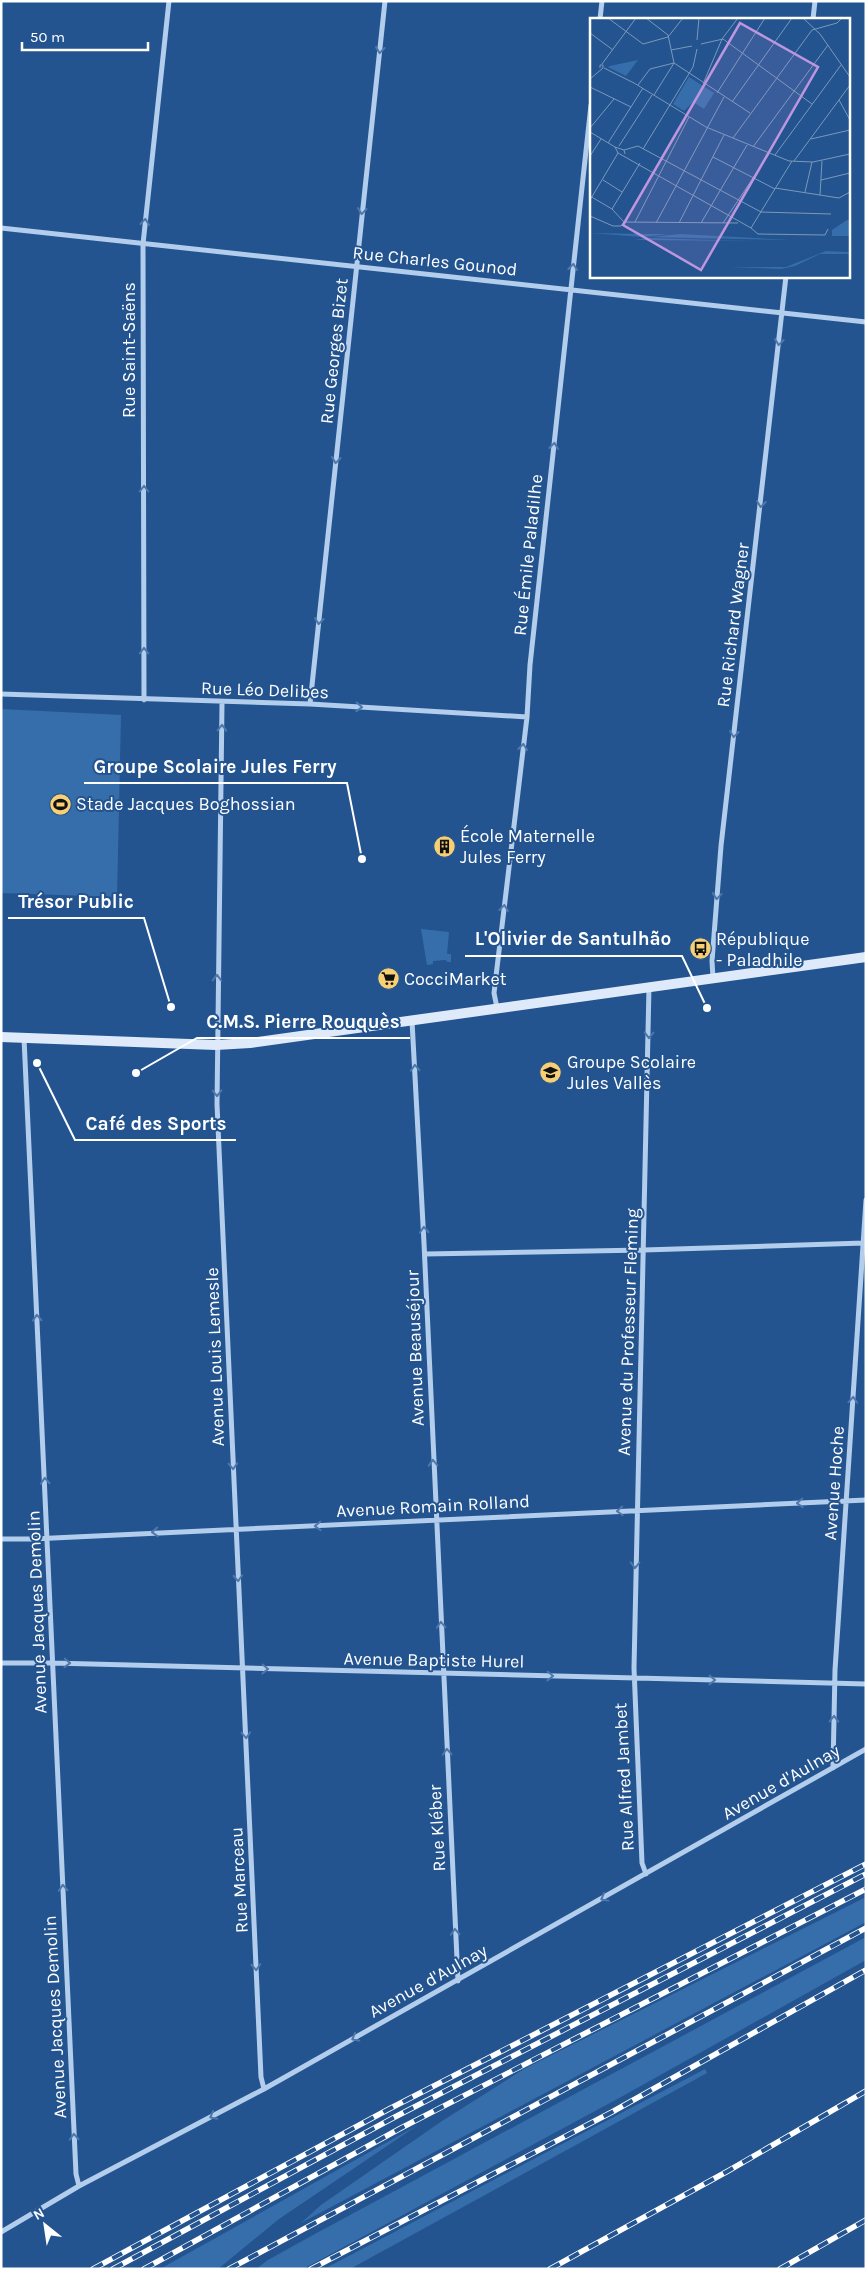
<svg xmlns="http://www.w3.org/2000/svg" width="867" height="2270" viewBox="0 0 867 2270" font-family="Karla,sans-serif">
<style>
.green{fill:#366eac}
.lines{fill:none;stroke-linecap:round;stroke-linejoin:round}
.minor{stroke:#b3cdec;stroke-width:5}
.secondary{stroke:#deeaf9;stroke-width:10}
.rail-casing{stroke:#fff;stroke-width:5.5}
.rail{stroke:#23548f;stroke-width:4;stroke-dasharray:11;stroke-linecap:butt}
.oneway{stroke:#4e78ab}
.labels{text-anchor:middle;dominant-baseline:central;stroke-width:4;stroke-linejoin:round;paint-order:stroke}
.street-label{font-size:18px;fill:#fff;stroke:#23548f}
.poi-label{font-size:18px;fill:#fff;stroke:#23548f;text-anchor:start}
.inset-road{fill:none;stroke:#7b98bc;stroke-width:1}
.view{fill:#bd96df;fill-opacity:0.15;stroke:#bd96df;stroke-width:2.5}
.inset-edge{fill:none;stroke:#fff;stroke-width:2.5}
.leader{fill:none;stroke:#fff;stroke-width:2}
.callout-dot{fill:#fff;stroke:#23548f;stroke-width:2}
.callout-label{font-size:19px;text-anchor:middle;font-weight:bold;fill:#fff;stroke:#23548f;stroke-width:4;stroke-linejoin:round;paint-order:stroke}
</style>
<rect width="100%" height="100%" fill="#23548f"/>
<!-- green -->
<path class="green" d="M1,709L121,715L117,897L1,893Z
M421,929L449,932L447,954H451V962H447L446,960L433,961V964L427,965Z
M866,1897V1922L301,2223L321,2205L442,2121L524,2069Z
M866,1937V1960L621,2097L303,2269H256L268,2260L313,2235Z
M705,2069L707,2073L350,2269H324Z
M418,2125L279,2219L218,2269H160Z"/>
<g class="lines">
<!-- minor -->
<path class="minor" d="M600,19L602,1
M813,19L815,1
M1,228L866,322
M1,694L310,704L527,717
M144,700L143,244L169,1
M222,703L217,1104L261,2077L264,2089
M310,704L385,1
M713,978L712,961L721,846L786,276
M497,1008L494,993L527,717L530,665L591,105
M412,1021L424,1243L458,1981
M24,1038L76,2174L79,2186
M425,1254L644,1250L864,1243
M1,1539H32L866,1500
M1,1663H52L866,1684
M833,1768L835,1670L866,1200
M646,1874L642,1863L634,1668L649,987
M1,2232L79,2186L264,2089L866,1749"/>
<!-- secondary -->
<path class="secondary" d="M1,1037L216,1045L250,1043L866,957"/>
<defs>
<path id="rail" d="M93,2269L389,2109L866,1864
M113,2269L393,2118L866,1874
M144,2269L401,2128L866,1889
M229,2269L866,1928
M311,2269L612,2112L866,1970
M550,2269L728,2171L866,2091
M780,2269L866,2220"/>
</defs>
<!-- rail casing -->
<use href="#rail" class="rail-casing"/>
<!-- rail -->
<use href="#rail" class="rail"/>
</g>
<!-- one-way arrows -->
<defs><path id="oneway-chevron" d="M-2-3.5L2.5 0L-2 3.5" fill="none" stroke-width="1.6" stroke-linecap="round" stroke-linejoin="round" transform="scale(1.25)"/></defs>
<g class="oneway">
<use href="#oneway-chevron" transform="translate(380 50) rotate(96)"/>
<use href="#oneway-chevron" transform="translate(362 211) rotate(96)"/>
<use href="#oneway-chevron" transform="translate(145 222) rotate(-84)"/>
<use href="#oneway-chevron" transform="translate(573 267) rotate(-84)"/>
<use href="#oneway-chevron" transform="translate(779 342) rotate(97)"/>
<use href="#oneway-chevron" transform="translate(554 446) rotate(-84)"/>
<use href="#oneway-chevron" transform="translate(336 460) rotate(96)"/>
<use href="#oneway-chevron" transform="translate(144 489) rotate(-90)"/>
<use href="#oneway-chevron" transform="translate(761 504) rotate(97)"/>
<use href="#oneway-chevron" transform="translate(319 621) rotate(96)"/>
<use href="#oneway-chevron" transform="translate(144 651) rotate(-90)"/>
<use href="#oneway-chevron" transform="translate(359 707) rotate(3)"/>
<use href="#oneway-chevron" transform="translate(222 728) rotate(-89)"/>
<use href="#oneway-chevron" transform="translate(734 734) rotate(97)"/>
<use href="#oneway-chevron" transform="translate(523 747) rotate(-83)"/>
<use href="#oneway-chevron" transform="translate(717 896) rotate(95)"/>
<use href="#oneway-chevron" transform="translate(504 908) rotate(-83)"/>
<use href="#oneway-chevron" transform="translate(217 978) rotate(-89)"/>
<use href="#oneway-chevron" transform="translate(649 1035) rotate(91)"/>
<use href="#oneway-chevron" transform="translate(415 1068) rotate(-93)"/>
<use href="#oneway-chevron" transform="translate(217 1093) rotate(89)"/>
<use href="#oneway-chevron" transform="translate(424 1230) rotate(-93)"/>
<use href="#oneway-chevron" transform="translate(37 1318) rotate(-93)"/>
<use href="#oneway-chevron" transform="translate(853 1400) rotate(-86)"/>
<use href="#oneway-chevron" transform="translate(433 1463) rotate(-92)"/>
<use href="#oneway-chevron" transform="translate(233 1466) rotate(88)"/>
<use href="#oneway-chevron" transform="translate(45 1481) rotate(-93)"/>
<use href="#oneway-chevron" transform="translate(800 1503) rotate(177)"/>
<use href="#oneway-chevron" transform="translate(620 1511) rotate(177)"/>
<use href="#oneway-chevron" transform="translate(318 1526) rotate(178)"/>
<use href="#oneway-chevron" transform="translate(155 1532) rotate(177)"/>
<use href="#oneway-chevron" transform="translate(635 1565) rotate(91)"/>
<use href="#oneway-chevron" transform="translate(238 1578) rotate(87)"/>
<use href="#oneway-chevron" transform="translate(441 1625) rotate(-93)"/>
<use href="#oneway-chevron" transform="translate(67 1663) rotate(2)"/>
<use href="#oneway-chevron" transform="translate(265 1669) rotate(1)"/>
<use href="#oneway-chevron" transform="translate(550 1676) rotate(1)"/>
<use href="#oneway-chevron" transform="translate(712 1680) rotate(1)"/>
<use href="#oneway-chevron" transform="translate(834 1719) rotate(-89)"/>
<use href="#oneway-chevron" transform="translate(246 1735) rotate(87)"/>
<use href="#oneway-chevron" transform="translate(447 1752) rotate(-93)"/>
<use href="#oneway-chevron" transform="translate(63 1888) rotate(-93)"/>
<use href="#oneway-chevron" transform="translate(604 1898) rotate(151)"/>
<use href="#oneway-chevron" transform="translate(455 1932) rotate(-93)"/>
<use href="#oneway-chevron" transform="translate(256 1967) rotate(87)"/>
<use href="#oneway-chevron" transform="translate(355 2038) rotate(151)"/>
<use href="#oneway-chevron" transform="translate(213 2116) rotate(152)"/>
<use href="#oneway-chevron" transform="translate(74 2137) rotate(-93)"/>
</g>
<!-- icons -->
<defs>
<symbol id="stadium-disc" viewBox="-11 -11 22 22"><circle r="9.5" fill="#f7d075" stroke="#23548f"/><path d="M0-5a6.5 5 0 1 0 0 10a6.5 5 0 1 0 0-10ZM-3.5-1.8h7v3.6h-7Z" fill="#111"/></symbol>
<symbol id="building-disc" viewBox="-11 -11 22 22"><circle r="9.5" fill="#f7d075" stroke="#23548f"/><path d="M-4-6H4V6H1V3H-1V6H-4ZM-2.5-4.3h1.7v1.8h-1.7ZM.8-4.3h1.7v1.8H.8ZM-2.5-1h1.7V.8h-1.7ZM.8-1h1.7V.8H.8Z" fill="#111"/></symbol>
<symbol id="bus-disc" viewBox="-11 -11 22 22"><circle r="9.5" fill="#f7d075" stroke="#23548f"/><path d="M-5-6H5V4H4V6H2V4H-2V6H-4V4H-5ZM-3.5-4V0h7V-4ZM-3.5 1.2v1.5H-2V1.2ZM2 1.2v1.5H3.5V1.2Z" fill="#111"/></symbol>
<symbol id="supermarket-disc" viewBox="-11 -11 22 22"><circle r="9.5" fill="#f7d075" stroke="#23548f"/><path d="M-6-5.5h2.5l.6 2H6L4.5 2H-2.5L-4.4-4H-6ZM-1.5 3.2a1.3 1.3 0 1 0 .1 0ZM3 3.2a1.3 1.3 0 1 0 .1 0Z" fill="#111"/></symbol>
<symbol id="school-disc" viewBox="-11 -11 22 22"><circle r="9.5" fill="#f7d075" stroke="#23548f"/><path d="M0-5L7-2L0 1L-7-2ZM-4 1L0 2.5L4 1V4Q0 6-4 4Z" fill="#111"/></symbol>
</defs>
<g fill-rule="evenodd">
<use href="#stadium-disc" x="48" y="792" width="25" height="25"/>
<use href="#building-disc" x="432" y="834" width="25" height="25"/>
<use href="#bus-disc" x="688" y="936" width="25" height="25"/>
<use href="#supermarket-disc" x="376" y="966" width="25" height="25"/>
<use href="#school-disc" x="538" y="1060" width="25" height="25"/>
</g>
<g class="labels">
<!-- street labels -->
<g class="street-label">
<text transform="translate(435 261) rotate(6)">Rue Charles Gounod</text>
<text transform="translate(129 350) rotate(-90)">Rue Saint-Saëns</text>
<text transform="translate(334 351) rotate(-84)">Rue Georges Bizet</text>
<text transform="translate(528 555) rotate(-84)">Rue Émile Paladilhe</text>
<text transform="translate(733 625) rotate(-83)">Rue Richard Wagner</text>
<text transform="translate(265 690) rotate(2)">Rue Léo Delibes</text>
<text transform="translate(628 1332) rotate(-88)">Avenue du Professeur Fleming</text>
<text transform="translate(415 1348) rotate(-92)">Avenue Beauséjour</text>
<text transform="translate(215 1357) rotate(-92)">Avenue Louis Lemesle</text>
<text transform="translate(834 1483) rotate(-86)">Avenue Hoche</text>
<text transform="translate(433 1506) rotate(-3)">Avenue Romain Rolland</text>
<text transform="translate(37 1612) rotate(-92)">Avenue Jacques Demolin</text>
<text transform="translate(434 1660) rotate(1)">Avenue Baptiste Hurel</text>
<text transform="translate(624 1777) rotate(-93)">Rue Alfred Jambet</text>
<text transform="translate(781 1782) rotate(-30)">Avenue d'Aulnay</text>
<text transform="translate(437 1828) rotate(-93)">Rue Kléber</text>
<text transform="translate(239 1880) rotate(-93)">Rue Marceau</text>
<text transform="translate(428 1981) rotate(-29)">Avenue d'Aulnay</text>
<text transform="translate(55 2017) rotate(-93)">Avenue Jacques Demolin</text>
</g>
<!-- poi labels -->
<g class="poi-label">
<text x="76" y="804">Stade Jacques Boghossian</text>
<text x="460" y="836">École Maternelle<tspan x="460" dy="21">Jules Ferry</tspan></text>
<text x="716" y="939">République<tspan x="716" dy="21">- Paladhile</tspan></text>
<text x="404" y="979">CocciMarket</text>
<text x="567" y="1062">Groupe Scolaire<tspan x="567" dy="21">Jules Vallès</tspan></text>
</g>
</g>
<!-- overview -->
<g transform="translate(590 18)">
<rect width="260" height="260" fill="#23548f"/>
<path d="M48,42L36,58L18,49L20,48ZM99,59L124,75L114,91L103,84L94,93L83,86ZM257,202H260V218H242V212ZM0,215L57,216H78L52,219ZM90,216L200,222L63,219ZM58,220L120,222L166,223L44,222ZM236,233L258,234L260,236H230L205,248L191,251L139,249H196Z" fill="#366eac"/>
<path class="inset-road" d="M18,0L53,26L78,19M56,0L78,17L84,45M213,0L230,16L260,59M0,15L23,32M78,19L93,0M107,22L109,0M111,26L133,21L222,86M81,32L102,28M84,45L160,95M12,46L46,0M14,50L44,65L116,109L199,143L223,144L260,136M0,61L13,50V47H10V50M113,66L132,21L148,0M48,67L60,51L84,45M0,69L41,89M127,75L175,0M64,77L84,45M249,82L260,102M142,84L202,0M0,110L24,81M0,114L25,129M143,120L222,12L247,5L252,0M221,121L260,112M18,125L53,70M29,128L62,77M163,129L238,27M53,131L103,49L107,31M34,132L48,128L171,194L241,196M35,136L34,132L25,129L28,135L161,210M185,137L251,47M0,138L11,121M123,139L185,171M204,143L260,67M13,162L32,174M231,162L260,155M185,170L249,180L260,174M215,174L222,144M230,177L232,143M0,178L22,191L34,204M0,182L28,135M22,191L50,145M0,198L23,208H31L34,204L148,205M45,204L99,99M66,205L134,79M89,205L134,117M111,205L157,127M133,205L179,136M161,210L168,216L235,217L238,211M161,210L202,143"/>
<path class="view" d="M150,5L228,49L111,252L33,207Z"/>
<rect width="260" height="260" class="inset-edge"/>
</g>
<!-- callouts -->
<path class="leader" d="M362 859L347 783H84M171 1007L144 918H8M707 1008L682 956H465M136 1073L197 1038H410M37 1063L75 1140H236"/>
<g class="callout-dot">
<circle cx="362" cy="859" r="5"/>
<circle cx="171" cy="1007" r="5"/>
<circle cx="707" cy="1008" r="5"/>
<circle cx="136" cy="1073" r="5"/>
<circle cx="37" cy="1063" r="5"/>
</g>
<g class="callout-label">
<text x="215" y="773">Groupe Scolaire Jules Ferry</text>
<text x="76" y="908">Trésor Public</text>
<text x="573" y="945">L'Olivier de Santulhão</text>
<text x="303" y="1028">C.M.S. Pierre Rouquès</text>
<text x="156" y="1130">Café des Sports</text>
</g>
<!-- border -->
<rect width="867" height="2270" fill="none" stroke="#ffffff" stroke-width="5"/>
<!-- north arrow -->
<g transform="translate(45 2225) rotate(330)" stroke="#23548f" stroke-width="4" paint-order="stroke">
<path d="M0-4L9 19L0 12L-9 19Z" fill="#ffffff"/>
<text y="-8" font-size="14" font-weight="bold" text-anchor="middle" fill="#ffffff">N</text>
</g>
<!-- scale -->
<path d="M22 42v8h126v-8" fill="none" stroke="#ffffff" stroke-width="2.5"/>
<text x="30" y="42" font-size="15" fill="#ffffff" stroke="#23548f" stroke-width="4" paint-order="stroke">50 m</text>
</svg>
